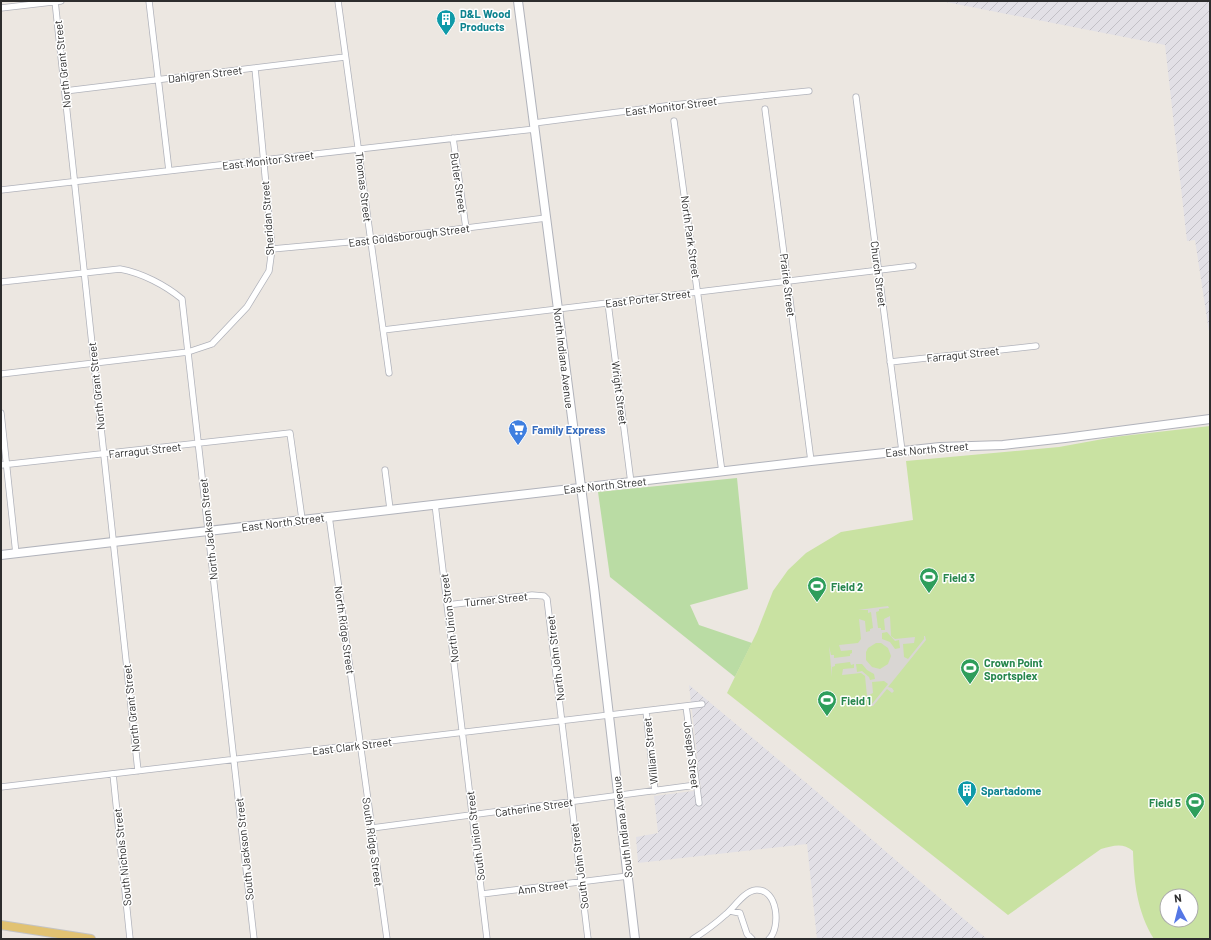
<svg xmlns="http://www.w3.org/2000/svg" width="1211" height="940" viewBox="0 0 1211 940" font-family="Barlow,sans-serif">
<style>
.industrial{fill:url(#industrial-furrows)}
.grass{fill:#badca4}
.pitch{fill:#c9e2a2;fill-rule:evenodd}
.plaza{fill:#d9d6d3;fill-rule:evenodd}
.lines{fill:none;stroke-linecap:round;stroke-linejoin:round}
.street-casing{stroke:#b1b3bb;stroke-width:7}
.secondary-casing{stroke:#b1b3bb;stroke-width:10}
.primary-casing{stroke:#c4c4c4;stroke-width:10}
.street{stroke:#fff;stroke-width:5.5}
.secondary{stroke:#fff;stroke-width:8}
.primary{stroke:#e1c272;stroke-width:8}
.labels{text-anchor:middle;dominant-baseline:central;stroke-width:3;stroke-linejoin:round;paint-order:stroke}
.culture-label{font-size:11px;font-weight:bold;fill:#0d838f;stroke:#fff;text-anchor:start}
.street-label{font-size:11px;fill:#2d2d2d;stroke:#fff}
.shop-label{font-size:11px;font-weight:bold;fill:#366cbe;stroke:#fff;text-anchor:start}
.leisure-label{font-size:11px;font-weight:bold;fill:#27864d;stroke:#fff;text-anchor:start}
</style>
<defs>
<pattern id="industrial-furrows" width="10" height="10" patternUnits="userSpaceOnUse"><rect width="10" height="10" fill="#e2e0e6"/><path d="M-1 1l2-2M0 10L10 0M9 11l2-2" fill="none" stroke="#c2c0c6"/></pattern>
</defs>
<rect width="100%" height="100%" fill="#ece7e1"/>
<!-- industrial -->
<path class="industrial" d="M941,1H1210V338L1195,240L1187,241L1165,45Z
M689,685L810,786L987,939H817L807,844L638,863L636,837L658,833L654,796L701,790Z"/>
<!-- grass -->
<path class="grass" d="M737,478L748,589L690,605L699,625L752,643L735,677L610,577L598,492Z"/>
<!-- pitch -->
<path class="pitch" d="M1210,426V939H1154C1137,912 1134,882 1133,851C1123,842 1112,846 1101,849L1008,915L727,693L757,632L773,591L788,570L806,553L841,532L913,520L906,461L1059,447L1114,437ZM1167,896H1191V920H1167Z"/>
<!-- plaza -->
<path class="plaza" d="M888,606L889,608L879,609V611L876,612L878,628H881V630H885L884,619L890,616L891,636L895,639L915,637L914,643L903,644L904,657L908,659L924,639V636H925L926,640L888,687L892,688L894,691L892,693L887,689L873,706H868V705L872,704L888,684L884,681L872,682L873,693L867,696L865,676L861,673L842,675L843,669L854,668V664L851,665L850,662L835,664V666L832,667V677L829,646L831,655H834V658L850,656V654L852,653V650L841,651L839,645L858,643L861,639L859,619L865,621L866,632L870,631V629L873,628L871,612L868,613V610H858ZM887,632L895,641L899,640L900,648L895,649L890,642L882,639V633ZM876,643H881L888,648L891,656L888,664L880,669L872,667L866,660V652L868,648ZM856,664H862L867,670L874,674L875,679L870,680L869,677L862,671L857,672Z"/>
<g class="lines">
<defs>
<path id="street" d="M55,1L138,771
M149,1L169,171
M338,1L389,373
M1,8L61,1
M65,91L345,57
M856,97L902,451
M765,109L811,461
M674,121L722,472
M534,123L673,105L809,91
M453,138L466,228
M1,190L535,129
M272,249L370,240L546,218
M1,282L120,269C142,273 165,285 182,299L254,939
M608,303L631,483
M383,330L913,266
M890,362L1036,346
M1,374L188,352L212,344L247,307L269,271L272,249L255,68
M1,413L16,554
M1,465L290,433L302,519
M385,470L390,509
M435,504L487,939
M329,516L387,939
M447,605L532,595L544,596L547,599L588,939
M686,706L699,803
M646,711L655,791
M113,774L130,939
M1,787L702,704
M372,828L696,785
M482,894L628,876
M730,911L740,913L747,934L752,939
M693,939C704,932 715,924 725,915C734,908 744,891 756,890C778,888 781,928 769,939"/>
<path id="secondary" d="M518,1L594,587L635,939
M1,555L811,461L940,447L1003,445L1065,438L1210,419"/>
<path id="primary" d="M1,925L91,939"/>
</defs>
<!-- street casing -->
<use href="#street" class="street-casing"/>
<!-- secondary casing -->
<use href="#secondary" class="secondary-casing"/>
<!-- primary casing -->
<use href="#primary" class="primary-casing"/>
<!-- street -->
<use href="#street" class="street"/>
<!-- secondary -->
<use href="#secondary" class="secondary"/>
<!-- primary -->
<use href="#primary" class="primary"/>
</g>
<!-- icons -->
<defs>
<symbol id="building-pin" viewBox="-11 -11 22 30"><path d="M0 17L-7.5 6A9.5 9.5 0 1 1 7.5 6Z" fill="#0f9aa8" stroke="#fff"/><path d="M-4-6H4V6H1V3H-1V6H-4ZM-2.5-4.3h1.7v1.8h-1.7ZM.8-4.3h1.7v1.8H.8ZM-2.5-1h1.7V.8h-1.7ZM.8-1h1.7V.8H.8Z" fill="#fff"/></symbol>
<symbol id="supermarket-pin" viewBox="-11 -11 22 30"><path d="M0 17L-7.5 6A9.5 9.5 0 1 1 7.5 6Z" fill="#3f7fe0" stroke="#fff"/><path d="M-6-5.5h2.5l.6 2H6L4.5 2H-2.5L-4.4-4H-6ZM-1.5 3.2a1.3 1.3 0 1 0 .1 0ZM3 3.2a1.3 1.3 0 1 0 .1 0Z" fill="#fff"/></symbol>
<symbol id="stadium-pin" viewBox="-11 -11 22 30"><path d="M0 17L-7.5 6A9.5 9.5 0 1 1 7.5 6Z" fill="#2e9e5b" stroke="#fff"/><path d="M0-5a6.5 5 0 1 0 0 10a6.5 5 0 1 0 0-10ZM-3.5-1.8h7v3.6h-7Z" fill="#fff"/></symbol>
</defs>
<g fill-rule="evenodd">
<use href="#building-pin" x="435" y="8" width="22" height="30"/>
<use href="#supermarket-pin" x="507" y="418" width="22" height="30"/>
<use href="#stadium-pin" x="918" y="566" width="22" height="30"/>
<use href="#stadium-pin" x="806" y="575" width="22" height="30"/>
<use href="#stadium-pin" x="959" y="657" width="22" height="30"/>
<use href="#stadium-pin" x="816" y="689" width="22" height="30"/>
<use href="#building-pin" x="956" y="779" width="22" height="30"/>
<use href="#stadium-pin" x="1184" y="791" width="22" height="30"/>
</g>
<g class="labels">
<!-- culture labels -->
<g class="culture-label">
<text x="460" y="13">D&amp;L Wood<tspan x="460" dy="13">Products</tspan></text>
<text x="981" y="790">Spartadome</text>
</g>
<!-- street labels -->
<g class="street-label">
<text transform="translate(62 64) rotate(-96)">North Grant Street</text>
<text transform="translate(205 74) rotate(-7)">Dahlgren Street</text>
<text transform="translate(671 106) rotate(-7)">East Monitor Street</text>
<text transform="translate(268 160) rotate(-7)">East Monitor Street</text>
<text transform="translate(459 183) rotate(82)">Butler Street</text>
<text transform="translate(364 187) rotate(83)">Thomas Street</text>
<text transform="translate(267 218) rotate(-94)">Sheridan Street</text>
<text transform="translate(409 235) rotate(-7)">East Goldsborough Street</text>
<text transform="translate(691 237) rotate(82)">North Park Street</text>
<text transform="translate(879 274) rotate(83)">Church Street</text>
<text transform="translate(788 285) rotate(83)">Prairie Street</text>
<text transform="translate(648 298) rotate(-7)">East Porter Street</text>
<text transform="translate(963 354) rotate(-6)">Farragut Street</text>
<text transform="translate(564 358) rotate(83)">North Indiana Avenue</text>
<text transform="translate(96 386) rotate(-96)">North Grant Street</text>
<text transform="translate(620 393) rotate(83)">Wright Street</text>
<text transform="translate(927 449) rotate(-5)">East North Street</text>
<text transform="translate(145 450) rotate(-6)">Farragut Street</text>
<text transform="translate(605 485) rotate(-6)">East North Street</text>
<text transform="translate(283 522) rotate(-7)">East North Street</text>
<text transform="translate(208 529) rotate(-96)">North Jackson Street</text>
<text transform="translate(496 599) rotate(-6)">Turner Street</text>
<text transform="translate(449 618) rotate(-97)">North Union Street</text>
<text transform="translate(345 630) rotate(82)">North Ridge Street</text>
<text transform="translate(555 658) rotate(-97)">North John Street</text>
<text transform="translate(131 708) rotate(-96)">North Grant Street</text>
<text transform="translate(352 746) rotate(-7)">East Clark Street</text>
<text transform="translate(650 751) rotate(-96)">William Street</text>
<text transform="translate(692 755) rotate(83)">Joseph Street</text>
<text transform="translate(534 807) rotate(-8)">Catherine Street</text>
<text transform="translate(622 827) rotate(-97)">South Indiana Avenue</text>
<text transform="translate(475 836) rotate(-97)">South Union Street</text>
<text transform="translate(373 842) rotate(82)">South Ridge Street</text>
<text transform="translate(244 849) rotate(-96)">South Jackson Street</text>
<text transform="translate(122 857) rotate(-96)">South Nichols Street</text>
<text transform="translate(579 866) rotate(-97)">South John Street</text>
<text transform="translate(543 887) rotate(-7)">Ann Street</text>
</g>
<!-- shop labels -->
<g class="shop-label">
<text x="532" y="429">Family Express</text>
</g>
<!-- leisure labels -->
<g class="leisure-label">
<text x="943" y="577">Field 3</text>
<text x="831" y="586">Field 2</text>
<text x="984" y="662">Crown Point<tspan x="984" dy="13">Sportsplex</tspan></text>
<text x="841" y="700">Field 1</text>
<text x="1181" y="802" text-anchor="end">Field 5</text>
</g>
</g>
<!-- border -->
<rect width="1211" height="940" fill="none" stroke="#2d2d2d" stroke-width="4"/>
<!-- north arrow -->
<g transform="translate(1179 908) rotate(353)"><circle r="19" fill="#ffffff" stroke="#ababab"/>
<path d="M0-3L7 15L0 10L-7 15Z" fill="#5577e5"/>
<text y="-6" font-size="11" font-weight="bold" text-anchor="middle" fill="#2d2d2d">N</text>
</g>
</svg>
